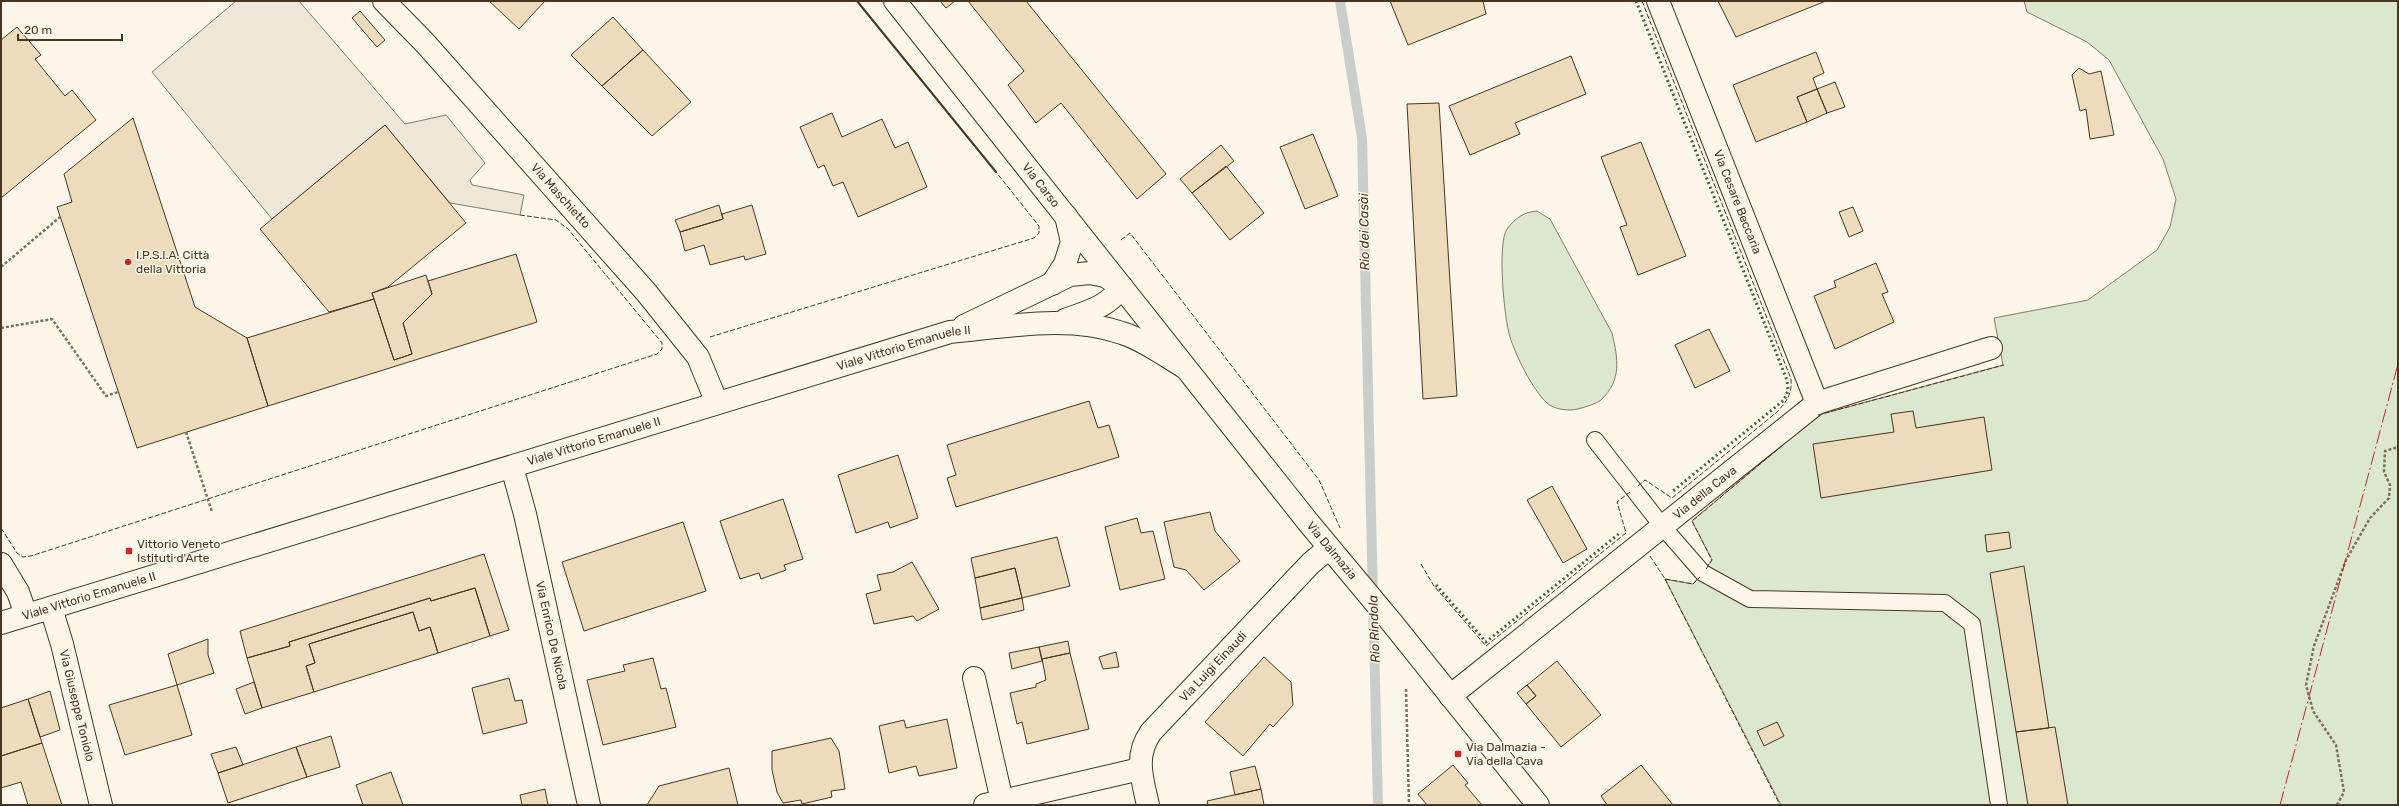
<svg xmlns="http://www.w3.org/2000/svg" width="2399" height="806" viewBox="0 0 2399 806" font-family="Rubik,sans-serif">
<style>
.green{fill:#dce7d0;stroke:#887966}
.parking{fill:#ede7d9;stroke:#887966}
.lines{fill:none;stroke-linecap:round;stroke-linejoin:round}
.stream{stroke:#c9cecd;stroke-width:10}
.building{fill:#ecdcbc;stroke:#4a3520}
.lane-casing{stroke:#4a3520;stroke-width:18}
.street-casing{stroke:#4a3520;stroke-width:24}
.secondary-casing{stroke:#4a3520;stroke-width:24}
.primary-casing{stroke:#4a3520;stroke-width:24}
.path{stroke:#7f6f5c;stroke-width:2.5;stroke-dasharray:3 2;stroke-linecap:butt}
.lane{stroke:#fbf6e9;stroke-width:16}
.street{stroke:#fbf6e9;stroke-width:22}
.secondary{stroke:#fbf6e9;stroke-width:22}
.primary{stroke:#fbf6e9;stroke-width:22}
.hedge{stroke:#436837;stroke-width:3;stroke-dasharray:2 3;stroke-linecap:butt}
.fence{stroke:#4a3520;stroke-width:1;stroke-dasharray:5 2;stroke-linecap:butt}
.wall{stroke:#4a3520;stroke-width:2}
.power{stroke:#c62828;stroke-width:1;stroke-dasharray:14 3 2 3;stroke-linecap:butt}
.poi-dot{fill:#c62828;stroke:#fbf6e9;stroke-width:1.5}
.labels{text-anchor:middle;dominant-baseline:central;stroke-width:3;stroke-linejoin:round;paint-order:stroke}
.street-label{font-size:12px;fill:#4a3520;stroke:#fbf6e9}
.poi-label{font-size:12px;fill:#4a3520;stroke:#fbf6e9;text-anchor:start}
.water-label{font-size:13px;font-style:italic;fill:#4a3520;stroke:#fbf6e9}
</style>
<rect width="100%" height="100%" fill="#fbf6e9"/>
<!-- green -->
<path class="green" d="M2024,1H2398V805H1781L1665,579L1693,584L1712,560L1692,521L1818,415L2003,365L1994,318L2088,300L2157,250L2170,227L2176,199L2163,159L2109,60L2087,42L2027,12Z
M1537,211L1550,219L1612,333C1618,359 1622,380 1601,400C1596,404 1585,407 1578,409C1569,411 1555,410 1547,403C1532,389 1516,356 1510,337C1504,318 1497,244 1507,229C1515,218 1524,212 1537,211Z"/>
<!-- parking -->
<path class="parking" d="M236,1H299L405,124L446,115L485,163L470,180L472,185L524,195L520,215L450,203L385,125L272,219L152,72Z"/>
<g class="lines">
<!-- stream -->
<path class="stream" d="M1340,1L1362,138L1378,805"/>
</g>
<!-- building -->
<path class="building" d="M489,1H545L519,29Z
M940,1H955L946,8Z
M968,1H1026L1166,174L1137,199L1061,103L1036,123L1008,85L1024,71Z
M1390,1H1483L1486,14L1408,45Z
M1718,1H1826L1736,37Z
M360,11L385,40L377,47L352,18Z
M613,17L643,50L602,86L571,55Z
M17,27L41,55L35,59L65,96L72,90L96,120L1,198V40Z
M643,50L691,102L652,136L602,86Z
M1816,52L1824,73L1813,78L1817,89L1797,97L1807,122L1756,142L1733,85Z
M1571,56L1586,94L1515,123L1520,134L1470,155L1449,106Z
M2079,68L2089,74L2101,71L2114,135L2090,139L2086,109L2080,111L2072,75Z
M1835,82L1845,107L1827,113L1817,89Z
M1817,89L1827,113L1807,122L1797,97Z
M1439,103L1457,396L1423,399L1407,104Z
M832,113L842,137L882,119L895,148L908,142L927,187L858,217L843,182L833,186L824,165L818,168L800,127Z
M133,118L195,307L247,338L268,406L137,448L57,207L72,202L64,174Z
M385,125L466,223L388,287L372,293L374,299L329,312L260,229Z
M1313,134L1338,196L1305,209L1280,147Z
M1641,142L1686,256L1638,275L1620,227L1627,225L1601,157Z
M1221,145L1234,161L1192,193L1180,179Z
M1226,166L1264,213L1230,240L1192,193Z
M719,205L723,219L680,232L675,220Z
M752,205L766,254L745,260L744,256L710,265L704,245L685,251L680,232L723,219L722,214Z
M1853,207L1863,231L1849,237L1839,212Z
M516,254L537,322L268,406L247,338L374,299L394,360L412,354L403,323L432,294L428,281Z
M1876,263L1888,292L1882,294L1894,322L1835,349L1814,296L1836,287L1834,281Z
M426,275L432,294L403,323L412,354L394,360L372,293Z
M1709,329L1730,371L1695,388L1675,345Z
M1089,401L1098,428L1109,425L1119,457L956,507L947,478L956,475L947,445Z
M1913,411L1916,428L1984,417L1992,470L1821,498L1813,444L1894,432L1891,414Z
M898,455L918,518L890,528L888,522L856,533L838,475Z
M1552,486L1587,549L1563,563L1527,500Z
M783,499L803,559L784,565L786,570L761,579L759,573L740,579L720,521Z
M1210,512L1215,531L1240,561L1204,590L1186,570L1174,567L1164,522Z
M1137,518L1141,533L1153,531L1165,579L1120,590L1105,527Z
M683,522L706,591L584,631L562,562Z
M2009,532L2011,548L1987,552L1985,535Z
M1057,537L1070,586L1022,598L1015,568L975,578L971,558Z
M484,554L509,630L490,636L475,588L431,601L430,598L289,642L290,646L247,658L240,631Z
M912,562L939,609L917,621L913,616L874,624L866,594L881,590L877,575L893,572Z
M2024,566L2049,728L2016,732L1990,573Z
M1015,568L1022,598L980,608L975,578Z
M475,588L490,636L438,653L430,627L419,631L413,612L309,644L315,663L306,666L314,692L262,708L247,658L290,646L289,642L430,598L431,601Z
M1022,598L1024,610L982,620L980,608Z
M413,612L419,631L430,627L438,653L314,692L306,666L315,663L309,644Z
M208,639V655L214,673L177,685L168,654Z
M1068,641L1070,653L1042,659L1039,647Z
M1039,647L1042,661L1012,669L1009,653Z
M1116,652L1119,667L1103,669L1099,657Z
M1070,653L1089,729L1027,744L1022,722L1017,724L1010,693L1036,687V684L1046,680L1042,659Z
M1264,657L1291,682L1293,705L1273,727L1270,724L1243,756L1205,722Z
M653,658L661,689L666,688L676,727L603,745L587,680L625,671L623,665Z
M1557,661L1601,715L1561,747L1526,704L1536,696L1527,685Z
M509,678L515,701L522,700L527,723L483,734L472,688Z
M254,682L262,708L245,714L236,689Z
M177,685L192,735L125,755L109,705Z
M1527,685L1536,696L1526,704L1517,693Z
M50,691L60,730L40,737L28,699Z
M28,699L42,743L1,756V708Z
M947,719L957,768L919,776L916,766L889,773L879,726L904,720L906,728Z
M1777,722L1784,736L1764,746L1757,731Z
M2055,727L2068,805H2028L2016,732Z
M331,736L340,767L307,777L296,747Z
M831,738L839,751L845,789L831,791L832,797L802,804L801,800L783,803L777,792L772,770V751Z
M42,743L62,805H28L21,782L1,788V756Z
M236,747L243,765L218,773L211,754Z
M296,747L307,777L228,803L218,773Z
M1453,765L1468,783L1465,785L1482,805H1427L1418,794Z
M1641,765L1673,805H1607L1601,796Z
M1255,766L1261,789L1235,795L1230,772Z
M729,768L738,805H647L659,786Z
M391,772L403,805H363L356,785Z
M545,789L548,805H522L520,795Z
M1261,789L1264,805H1208L1207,801Z"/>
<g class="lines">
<defs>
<path id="lane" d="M1595,440L1663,527L1703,573L1750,599L1945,603L1972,624L1999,805"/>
<g id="street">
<path id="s1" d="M384,1L425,43L646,292L698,357L717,403"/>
<path id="s2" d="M1658,1L1817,403"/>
<path id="s3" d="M512,467L525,514L589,805"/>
<path d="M1,564L18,592L26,615"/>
<path id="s4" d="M51,608L62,644L101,805"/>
<path d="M974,678L1002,801"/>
<path id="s5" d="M1450,696L1817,403L1991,348"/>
<path d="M985,805L1140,769"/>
<path id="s6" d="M1148,805C1142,778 1134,756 1151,732L1311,563L1329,548"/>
</g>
<g id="secondary">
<path d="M1052,284L1065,264L1072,242L1066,216"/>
<path d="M964,326L1070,275L1090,273L1105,276L1122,287C1106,308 1089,311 1065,320"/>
<path id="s7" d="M1,623L950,332C1007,327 1067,314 1122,333C1144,340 1164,355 1184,367"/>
</g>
<g id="primary">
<path id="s8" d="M895,1L1308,522L1393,624L1538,805"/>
</g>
</defs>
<!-- lane casing -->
<use href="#lane" class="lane-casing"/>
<!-- street casing -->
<use href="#street" class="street-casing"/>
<!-- secondary casing -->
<use href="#secondary" class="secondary-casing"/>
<!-- primary casing -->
<use href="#primary" class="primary-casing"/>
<!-- path -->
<path class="path" d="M1,267L60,217
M1,328L52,319L106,396L118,392
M186,432L212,512
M1406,689L1409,805
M2337,805L2344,792L2336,745L2313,711L2306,685L2314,646L2346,560L2370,518L2389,498L2390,485L2384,472L2385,451L2398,447"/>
<!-- lane -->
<use href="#lane" class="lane"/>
<!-- street -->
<use href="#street" class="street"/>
<!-- secondary -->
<use href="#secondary" class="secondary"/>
<!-- primary -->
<use href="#primary" class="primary"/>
<!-- hedge -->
<path class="hedge" d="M1636,1L1787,380L1788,391L1784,400L1673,491
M1436,585L1486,642L1621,532"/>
<!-- fence -->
<path class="fence" d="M1121,240L1130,233L1319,480L1340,528
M710,337L1034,238L1039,233V226L996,172
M1818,415L2004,365
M1638,486L1645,480L1672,498L1777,412C1787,401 1792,395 1791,379L1642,1
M1,528L17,553L23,557L31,556L657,354L662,349V343L568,229L556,220L520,215
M1650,556L1665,579L1693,584L1700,577
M1421,564L1434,586L1486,646L1626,533L1617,502L1630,492
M1706,569L1712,560L1692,521L1783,445
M1665,579L1780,805"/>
<!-- wall -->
<path class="wall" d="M857,1L996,172"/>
<!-- power -->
<path class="power" d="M2280,805L2398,364"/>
</g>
<!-- markers -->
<g class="poi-dot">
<circle cx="128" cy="262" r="4"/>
<rect x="125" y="547" width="8" height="8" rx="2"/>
<rect x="1454" y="750" width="8" height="8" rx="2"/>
</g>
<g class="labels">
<!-- street labels -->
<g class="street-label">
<text stroke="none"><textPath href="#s8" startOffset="235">Via Carso</textPath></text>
<text stroke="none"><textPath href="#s1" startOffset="263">Via Maschietto</textPath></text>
<text stroke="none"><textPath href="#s2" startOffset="216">Via Cesare Beccaria</textPath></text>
<text stroke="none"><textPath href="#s7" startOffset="944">Viale Vittorio Emanuele II</textPath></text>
<text stroke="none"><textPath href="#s7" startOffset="620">Viale Vittorio Emanuele II</textPath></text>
<text stroke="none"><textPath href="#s5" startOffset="326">Via della Cava</textPath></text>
<text stroke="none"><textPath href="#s8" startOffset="702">Via Dalmazia</textPath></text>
<text stroke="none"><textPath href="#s7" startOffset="92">Viale Vittorio Emanuele II</textPath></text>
<text stroke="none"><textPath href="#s3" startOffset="173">Via Enrico De Nicola</textPath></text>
<text stroke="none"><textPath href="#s6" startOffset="166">Via Luigi Einaudi</textPath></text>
<text stroke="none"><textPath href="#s4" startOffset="101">Via Giuseppe Toniolo</textPath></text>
</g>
<!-- poi labels -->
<g class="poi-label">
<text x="136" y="255">I.P.S.I.A. Città<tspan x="136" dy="14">della Vittoria</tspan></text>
<text x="137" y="544">Vittorio Veneto<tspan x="137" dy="14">Istituti d'Arte</tspan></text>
<text x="1466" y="747">Via Dalmazia -<tspan x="1466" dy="14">Via della Cava</tspan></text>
</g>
<!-- water labels -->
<g class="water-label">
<text transform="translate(1364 232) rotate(-91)">Rio dei Casài</text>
<text transform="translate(1374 629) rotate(-92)">Rio Rindola</text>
</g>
</g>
<!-- border -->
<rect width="2399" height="806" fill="none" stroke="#4a3520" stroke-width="4"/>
<!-- scale -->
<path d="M18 34v6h104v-6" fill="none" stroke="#4a3520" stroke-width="2"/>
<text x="24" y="34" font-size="12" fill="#4a3520" stroke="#fbf6e9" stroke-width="3" paint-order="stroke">20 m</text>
</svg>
